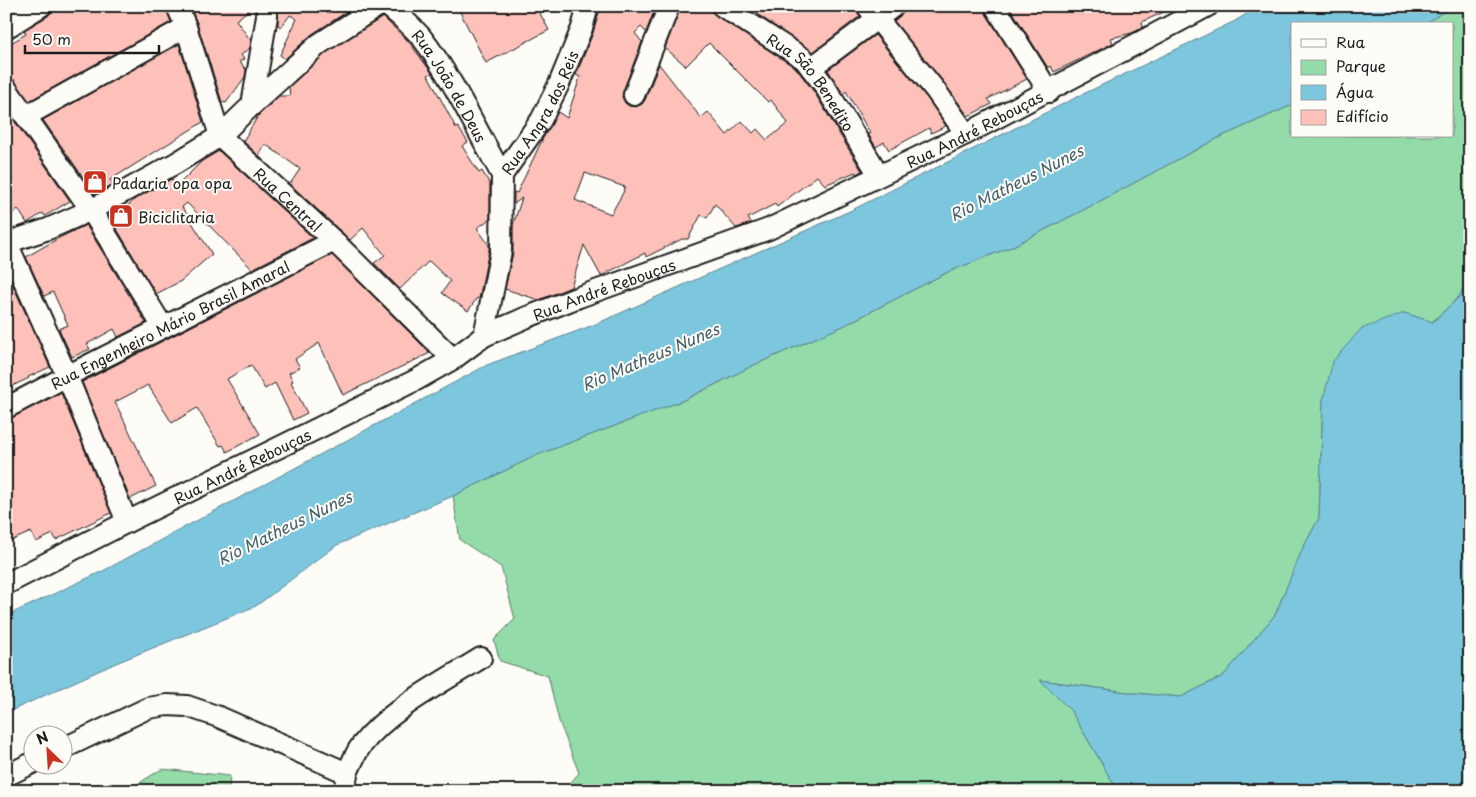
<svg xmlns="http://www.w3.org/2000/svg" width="1476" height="797" viewBox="0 0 1476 797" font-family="'Playpen Sans',sans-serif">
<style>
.green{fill:#94dbaa;stroke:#587c63}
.water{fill:#7dc7de;stroke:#568390}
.building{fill:#fdc1ba;stroke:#1c1c1c;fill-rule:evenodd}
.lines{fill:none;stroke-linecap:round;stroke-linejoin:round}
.street-casing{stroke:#1c1c1c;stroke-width:24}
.street{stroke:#fdfcf7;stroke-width:20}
.labels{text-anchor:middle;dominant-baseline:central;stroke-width:4;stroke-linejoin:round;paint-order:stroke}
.street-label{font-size:15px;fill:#1c1c1c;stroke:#fdfcf7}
.poi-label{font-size:15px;fill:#1c1c1c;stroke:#fdfcf7;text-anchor:start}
.water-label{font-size:16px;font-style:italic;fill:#43606a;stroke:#fdfcf7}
</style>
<rect width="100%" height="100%" fill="#fdfcf7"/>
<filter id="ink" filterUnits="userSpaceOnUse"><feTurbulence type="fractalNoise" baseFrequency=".02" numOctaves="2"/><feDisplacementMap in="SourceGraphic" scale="10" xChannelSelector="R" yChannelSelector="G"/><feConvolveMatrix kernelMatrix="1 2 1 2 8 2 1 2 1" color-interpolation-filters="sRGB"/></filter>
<g filter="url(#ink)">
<!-- green -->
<path class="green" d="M1453,6H1470V273L1459,297L1432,322L1404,313L1323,400L1319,518L1302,550L1275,615L1223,676L1181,697L1134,693L1041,680L1071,711L1118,791H563L579,773L559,721L548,676L500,661L494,640L515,619L501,567L460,540L453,496L537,455L684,400L754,365L843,326L948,272L1011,247L1087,208L1218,138L1292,105V136H1452V24H1424Z
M162,769L230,776L229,791H130L131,788Z"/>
<!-- water -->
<path class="water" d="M1259,6H1453L1424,24H1292V105L1218,138L1087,208L1011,247L948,272L843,326L754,365L684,400L537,455L453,496L337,545L256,606L116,663L6,713V616L103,571L487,365L596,324L852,210L1077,97L1235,21Z
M1470,273V791H1118L1071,711L1040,680L1134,693L1181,697L1223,676L1275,615L1302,550L1319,518L1323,400L1333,361L1361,329L1404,313L1433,322L1459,297Z"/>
<!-- building -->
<path class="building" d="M53,6H165L171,22L29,101L15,81L6,76V46L26,34L24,30L48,16L52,11Z
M190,6H254L236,20L251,41L250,48L241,55L244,59L239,62L246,69L245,77L226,103L222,102L197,23Z
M278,6H323L328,13L339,6H356L312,34L285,59L280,55L297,19L290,15L281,27L278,25Z
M457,6H536L549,30L486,63Z
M601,6H656L646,32L641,27L635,33L642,42L623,91L622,97L625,103L629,106L636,107L642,104L645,100L659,64L701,118L708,112L727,135L742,121L753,133L757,129L767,140L788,123L771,100L768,102L709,43L686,66L665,48L681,6H710L712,12L716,16L796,68L814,92L862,171L856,174L855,172L825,185L817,176L777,207L775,204L748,218L751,223L736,228L715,204L707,218L701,215L688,239H682L646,257L645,253L601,276L584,245L571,287L539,300L505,289L513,253V225L522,198L514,204V192L517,193L543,138L558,112L567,118L580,77L576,75L593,33ZM585,173L625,187L623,190L624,191L611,214L575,200Z
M762,6H855L860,16L813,52L757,14Z
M983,6L985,12L1027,79L988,99L992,104L968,116L945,84L894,21L901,15L906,6Z
M1009,6H1177L1142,22L1143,27L1132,33L1111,38L1113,43L1054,72L1051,66L1048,68Z
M383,17L409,42L432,73L428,75L456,128L458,127L468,142L462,146L479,173L482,171L490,184V219L477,228L489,245V250L479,299L477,298L468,311L442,293L450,281L429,261L400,289L374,263L385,255L363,228L350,240L290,184L300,169L265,144L259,156L243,141L258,116L279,96H290L289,87L326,53Z
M875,35L927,98L946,126L931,133L929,128L889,150L884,142L876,147L868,134L870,133L846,91L843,94L828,70Z
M179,44L203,122L110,180L113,184L95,194L43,120Z
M6,109L70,201L45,216L43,213L27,223L18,209L6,218Z
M219,151L313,238L252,269L187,203L182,207L212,254L181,281L156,294L108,214L124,205L126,208L135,199L171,179L178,185L202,161Z
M86,225L146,323L118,337L114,329L87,344L90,349L72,357L59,329L68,325L53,292L44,296L26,257L59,238Z
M332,255L430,353L343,395L319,343L295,359L300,367L289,373L293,381L291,382L307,413L293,420L275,383L265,389L251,365L227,379L260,434L227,452L223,445L220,446L197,408L172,423L148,385L115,402L156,486L130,499L82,382Z
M6,270L50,367L28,377L29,378L6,389Z
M61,393L111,513L56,540L53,534L36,542L31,532L6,543V420Z"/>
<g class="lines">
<defs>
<g id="street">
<path id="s1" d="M177,6L186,27L220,136L334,241L453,359"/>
<path id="s2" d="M388,6C400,16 412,26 422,38C452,77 477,131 502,175"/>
<path id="s3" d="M722,6L804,59L824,85L879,175"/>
<path d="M867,6L936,91L966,134"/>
<path d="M995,6L1049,92"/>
<path d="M6,28L41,6"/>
<path d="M811,68L894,6"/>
<path d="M6,88L91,210L163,327"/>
<path d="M634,95L669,6"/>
<path d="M252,105L319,44L378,6"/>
<path d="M26,116L186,27"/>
<path d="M6,243L48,229L91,210L176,163L220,136L252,105L267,16L266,6"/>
<path d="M7,243L67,376L127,522"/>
<path id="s4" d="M484,336L501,251L502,175L541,120L559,84L582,28L588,6"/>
<path id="s5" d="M6,408L67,376L334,241"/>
<path id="s6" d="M6,584L127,522L416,380L453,359L484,336L525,318L579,297L769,229L966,134L1208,6"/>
<path d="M62,749L148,708L167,705L187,706L219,717L347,773L345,791"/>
<path d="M347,773C351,765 355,754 361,746C388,710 443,682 481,658"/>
<path d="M6,776L32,763"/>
</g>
</defs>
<!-- street casing -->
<use href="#street" class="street-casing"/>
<!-- street -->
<use href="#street" class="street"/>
</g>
</g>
<!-- icons -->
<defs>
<symbol id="shop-square" viewBox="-11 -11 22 22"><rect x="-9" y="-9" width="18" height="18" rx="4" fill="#c8321e" stroke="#fdfcf7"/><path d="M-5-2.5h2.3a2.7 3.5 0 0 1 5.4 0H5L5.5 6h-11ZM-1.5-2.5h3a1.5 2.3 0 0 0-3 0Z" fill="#fff"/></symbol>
</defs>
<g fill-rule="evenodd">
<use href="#shop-square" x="81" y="168" width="28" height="28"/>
<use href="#shop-square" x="107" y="202" width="28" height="28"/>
</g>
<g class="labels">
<!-- street labels -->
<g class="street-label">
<text stroke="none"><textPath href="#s3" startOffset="119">Rua São Benedito</textPath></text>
<text stroke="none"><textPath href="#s2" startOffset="102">Rua João de Deus</textPath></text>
<text stroke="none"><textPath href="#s4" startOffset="236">Rua Angra dos Reis</textPath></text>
<text stroke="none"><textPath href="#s6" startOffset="1072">Rua André Rebouças</textPath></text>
<text stroke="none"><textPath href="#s1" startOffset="230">Rua Central</textPath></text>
<text stroke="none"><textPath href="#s6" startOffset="668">Rua André Rebouças</textPath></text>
<text stroke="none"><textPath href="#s5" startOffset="184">Rua Engenheiro Mário Brasil Amaral</textPath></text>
<text stroke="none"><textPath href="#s6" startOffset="264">Rua André Rebouças</textPath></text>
</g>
<!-- poi labels -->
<g class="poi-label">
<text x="112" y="182">Padaria opa opa</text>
<text x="138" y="216">Biciclitaria</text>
</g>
<!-- water labels -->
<g class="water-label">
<text transform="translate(1016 182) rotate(-27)">Rio Matheus Nunes</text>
<text transform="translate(650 356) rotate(-23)">Rio Matheus Nunes</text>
<text transform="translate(284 527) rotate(-26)">Rio Matheus Nunes</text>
</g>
</g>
<!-- margin -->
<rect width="1476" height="797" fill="none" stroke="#fdfcf7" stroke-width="25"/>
<rect x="12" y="12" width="1451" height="772" fill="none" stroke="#1c1c1c" stroke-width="2" filter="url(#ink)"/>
<!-- legend -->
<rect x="1291" y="22" width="162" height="115" fill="#fdfcf7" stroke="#a3a29f"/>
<rect x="1301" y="39" width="25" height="8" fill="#fdfcf7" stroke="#a3a29f"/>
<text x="1336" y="48" font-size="15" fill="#1c1c1c">Rua</text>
<rect x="1301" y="60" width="25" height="15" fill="#94dbaa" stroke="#a3a29f"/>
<text x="1336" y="72" font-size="15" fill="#1c1c1c">Parque</text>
<rect x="1301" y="85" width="25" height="15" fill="#7dc7de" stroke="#a3a29f"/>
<text x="1336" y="98" font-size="15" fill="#1c1c1c">Água</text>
<rect x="1301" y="110" width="25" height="15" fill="#fdc1ba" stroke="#a3a29f"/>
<text x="1336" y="122" font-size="15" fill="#1c1c1c">Edifício</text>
<!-- north arrow -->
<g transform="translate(48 750) rotate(335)"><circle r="24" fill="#fdfcf7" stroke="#a3a29f"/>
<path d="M0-4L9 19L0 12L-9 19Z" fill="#c8321e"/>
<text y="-8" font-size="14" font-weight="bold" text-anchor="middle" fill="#1c1c1c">N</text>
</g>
<!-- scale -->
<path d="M25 45v8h134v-8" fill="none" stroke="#1c1c1c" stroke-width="2.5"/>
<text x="32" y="45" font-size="15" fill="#1c1c1c" stroke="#fdfcf7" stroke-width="4" paint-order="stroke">50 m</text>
</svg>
